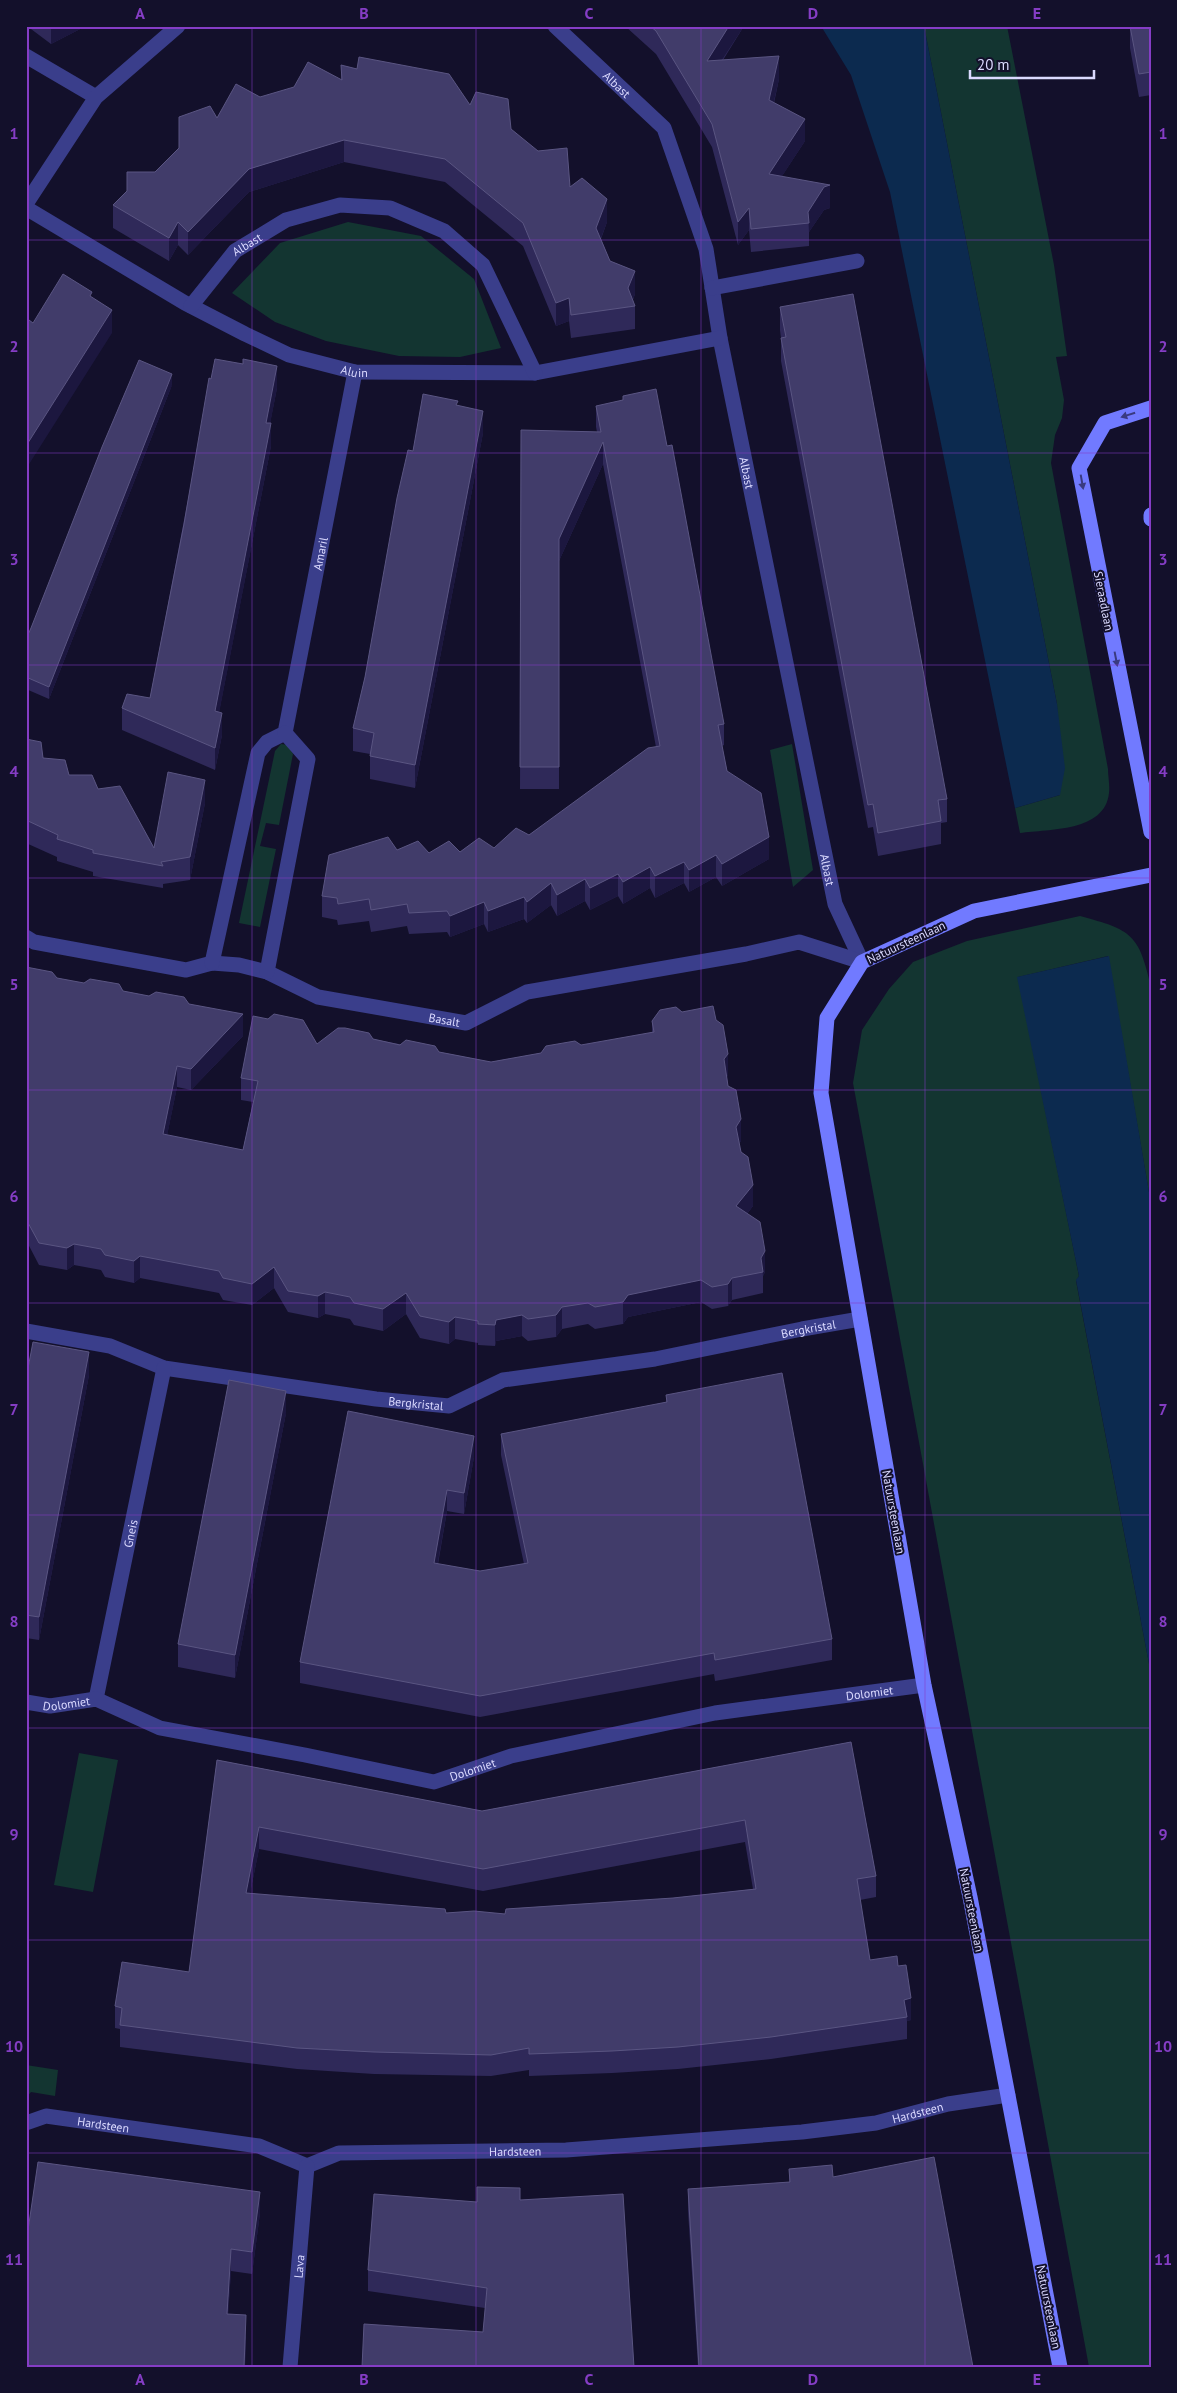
<svg xmlns="http://www.w3.org/2000/svg" width="1177" height="2393" viewBox="0 0 1177 2393" font-family="'PT Sans',sans-serif">
<style>
.green{fill:#133531}
.water{fill:#0c2a4f}
.lines{fill:none;stroke-linecap:round;stroke-linejoin:round}
.street{stroke:#3a3e8b;stroke-width:15}
.secondary{stroke:#717aff;stroke-width:15}
.wall{fill:#2f2959;fill-rule:evenodd}
.shaded-wall{fill:#1c173f}
.building{fill:#413c6a;stroke:#5a5582;fill-rule:evenodd}
.oneway{fill:#393a80}
.grid{fill:none;stroke:#853dc5;stroke-width:1;stroke-opacity:0.55}
.labels{text-anchor:middle;dominant-baseline:central;stroke-width:4;stroke-linejoin:round;paint-order:stroke}
.street-label{font-size:12px;fill:#dbdaff;stroke:#13102b}
.neatline{fill:none;stroke:#853dc5;stroke-width:2}
.grid-label{font-size:16px;text-anchor:middle;font-weight:bold;fill:#853dc5}
</style>
<rect width="100%" height="100%" fill="#13102b"/>
<!-- green -->
<path class="green" d="M924,26H1007L1054,265L1067,356L1056,357L1064,400L1062,418L1055,435L1051,463L1108,769C1108,777 1110,785 1109,793C1105,832 1049,829 1020,833L1015,808L1060,795L1057,704Z
M348,222L421,236L474,279L501,348L460,357L399,356L326,341L275,322L232,293L280,243Z
M281,744L288,745L293,754L279,825L266,823L260,846L276,849L260,927L239,923L275,751Z
M792,744L813,870L793,887L770,750Z
M1080,916C1132,930 1139,934 1151,987V1204L1108,956L1018,977L1079,1276L1076,1281L1151,1674V2367H1089L853,1083L862,1030L889,989L913,962L967,941Z
M79,1753L118,1760L93,1892L54,1885Z
M26,2065L58,2070L55,2096L31,2092L26,2098Z"/>
<!-- water -->
<path class="water" d="M821,26H924L1057,704L1065,768L1060,795L1015,808L890,192L851,75Z
M1109,956L1151,1204V1674L1076,1280L1079,1276L1017,977Z"/>
<g class="lines">
<!-- street -->
<g class="street">
<path id="s1" d="M555,26L664,128L706,249L720,338L835,904L862,962"/>
<path d="M26,56L96,97"/>
<path d="M26,204L96,97L178,26"/>
<path id="s2" d="M26,208L185,303L245,334L289,355L355,372L535,373L720,338"/>
<path d="M712,288L857,261"/>
<path id="s3" d="M191,306L235,251L286,220L340,205L390,208L444,231L483,265L535,373"/>
<path id="s4" d="M26,937L34,942L186,970L212,963L239,965L267,972L318,997L466,1023L527,992L746,954L799,942L862,962"/>
<path id="s5" d="M212,963L258,753L267,742L285,733L355,372"/>
<path d="M267,972L308,759L285,733"/>
<path id="s6" d="M26,1331L110,1346L164,1368L376,1399L449,1406L503,1380L655,1359L802,1329L860,1319"/>
<path id="s7" d="M96,1699L164,1368"/>
<path id="s8" d="M26,1702L50,1706L96,1699L160,1728L305,1755L434,1782L511,1756L715,1713L924,1685"/>
<path id="s9" d="M26,2123L46,2116L259,2146L307,2166L339,2153L566,2150L802,2132L876,2123L948,2104L1008,2095"/>
<path id="s10" d="M290,2367L307,2166"/>
</g>
<!-- secondary -->
<path class="secondary" d="M1151,408L1105,423L1079,468L1151,832
M1151,515V519
M1060,2367L970,1897L924,1685L821,1093L827,1018L862,962L974,911L1151,875"/>
</g>
<!-- wall -->
<path class="wall" d="M27,26H86L51,44Z
M625,26H744L723,60L779,79L774,103L805,141L782,176L830,208L824,210L809,232V246L751,252L749,230L738,245L712,147L656,54Z
M1130,26H1151V95L1139,97L1130,48Z
M341,65L470,105L511,129L570,187L607,222L601,239L610,261L635,294L633,300L635,306V329L571,338L569,321L556,326L523,246L445,182L344,162L249,192L188,255L178,245L169,261L113,228V205L155,172L217,118L260,97L341,80Z
M780,307L947,799V822L941,823V844L878,856L873,827L868,828L781,361V338L780,330Z
M211,379L277,388L270,423L271,446L219,712L222,735L215,770L122,730V708L150,698Z
M172,385L49,699L26,689V639Z
M458,406L483,433L415,788L370,779V754L353,751V728L365,677L413,451Z
M596,406L667,446L724,724V745L722,746L727,771L769,859L722,886L716,877L689,892L684,883L655,898L650,888L623,904L618,896L590,910L585,901L557,916L551,905L527,923L524,919L488,932L484,924L450,937L447,932L409,934L407,926L371,932L369,921L338,925L337,920L322,917V896L397,850L429,853L460,852L494,848L529,835L656,747L603,464L559,561V789H520L521,430L597,432L596,427Z
M26,739L43,758L69,775L98,789L154,848L205,803L190,880L163,884V888L93,876V872L57,861V857L26,843Z
M26,967L57,978L189,1004L243,1036L191,1090L177,1087L167,1135L243,1150L253,1102L241,1100V1078L317,1044L373,1039L491,1062L652,1033V1021L728,1075L727,1077L728,1086L741,1141L739,1143L753,1206L747,1214L765,1272L763,1276V1293L732,1300L728,1306L712,1309L701,1302L628,1317L623,1324L595,1329L588,1324L562,1329L556,1337L528,1341L522,1336L496,1341L495,1346L478,1345V1343L455,1339L449,1344L420,1338L406,1314L383,1331L354,1325L350,1319L325,1314L318,1318L288,1312L274,1288L252,1305L223,1300L219,1293L140,1278L134,1283L105,1277L101,1270L74,1265L67,1270L39,1265L26,1240Z
M89,1375L39,1640L26,1638V1379Z
M666,1395L832,1639V1660L715,1681L714,1674L480,1717L300,1683V1662L474,1457L464,1514L447,1511L438,1564L480,1571L524,1564L501,1455V1434L666,1403Z
M286,1413L235,1678L178,1667V1644Z
M851,1742L876,1876V1897L860,1900L870,1960L898,1966L911,2020L907,2021V2039L771,2059L678,2069L612,2073L529,2076V2070L491,2076L374,2074L297,2069L120,2047V2029L115,2028V2006L189,1972L217,1760L482,1811ZM745,1842L753,1889L673,1898L505,1914L446,1913L250,1893L259,1849L483,1891Z
M789,2169L833,2177L973,2367H698L688,2211V2189L789,2182Z
M520,2188L483,2332L485,2308L368,2291V2270L477,2202Z
M260,2213L252,2274L231,2271L228,2314L246,2337L245,2367H26Z"/>
<!-- shaded-wall -->
<path class="shaded-wall" d="M51,26H86L51,44Z
M729,26H744L707,83V61Z
M779,56V79L769,123V100Z
M805,119V141L769,196V174Z
M344,140V162L249,192L188,255V232L249,169Z
M830,185V208L824,210L809,232L808,212L824,187Z
M607,199V222L596,251V228Z
M749,208V230L738,245V222Z
M178,222V245L169,261V238Z
M635,271V294L630,307L628,288Z
M569,298V321L556,326V303Z
M112,310V333L26,469V446Z
M277,366V388L266,445V423Z
M172,374V385L49,699V687Z
M483,411V433L415,788V765Z
M271,423V446L215,734V711Z
M603,442V464L559,561V789V539Z
M222,713V735L215,770V748Z
M205,780V803L190,880V857Z
M769,837V859L722,886V864Z
M716,855V877L689,892V870Z
M684,862V883L655,898V876Z
M650,867V888L623,904V882Z
M618,874V896L590,910V888Z
M585,879V901L557,916V895Z
M551,883V905L527,923V902Z
M524,897V919L488,932V911Z
M484,902V924L450,937V916Z
M243,1014V1036L191,1090V1069Z
M728,1054V1075L724,1081V1059Z
M177,1066V1087L163,1156V1134Z
M741,1119V1141L736,1148V1127Z
M753,1185V1206L736,1228V1206Z
M74,1244V1265L67,1270V1248Z
M765,1251V1272L763,1276L761,1258Z
M140,1256V1278L134,1283V1261Z
M274,1267V1288L252,1305V1284Z
M732,1278V1300L728,1306V1284Z
M701,1280V1302L628,1317L623,1324V1302L628,1295Z
M325,1292V1314L318,1318V1296Z
M406,1293V1314L383,1331V1309Z
M562,1307V1329L556,1337V1315Z
M522,1315V1336L496,1341L495,1346V1325L496,1320Z
M455,1317V1339L449,1344V1322Z
M89,1352V1375L39,1640V1617Z
M286,1391V1413L235,1678V1655Z
M474,1436V1457L464,1514V1493Z
M447,1490V1511L434,1584V1563Z
M259,1827V1849L246,1914V1893Z
M911,1998V2020L907,2021L904,2000Z
M260,2192V2213L252,2274V2252Z
M231,2249V2271L227,2336V2314Z
M246,2315L245,2367H244Z"/>
<!-- building -->
<path class="building" d="M650,26H729L707,61L779,56L769,100L805,119L769,174L830,185L824,187L808,212L809,223L751,229L749,208L738,222L712,124L656,31Z
M1130,26H1151V72L1139,74Z
M359,57L449,74L470,105L476,92L508,99L511,129L538,151L567,148L570,187L582,178L607,199L596,228L610,261L635,271L628,288L635,306L571,315L569,298L556,303L523,223L445,159L344,140L249,169L188,232L178,222L169,238L113,205L127,191V172H155L179,148V117L210,106L217,118L236,84L260,97L294,87L308,62L342,80L341,65L357,69Z
M63,274L92,292L90,296L112,310L26,446V324L29,320L33,323Z
M853,294L947,799L938,800L941,821L878,833L873,804L868,805L781,338L786,337L780,307Z
M215,359L243,364V359L277,366L266,423H271L215,711L222,713L215,748L122,708L127,694L150,698L184,524L209,378L211,379Z
M139,360L172,374L49,687L26,677V639L31,628L102,447Z
M656,389L667,446L672,445L724,724L718,725L727,771L761,793L769,837L722,864L716,855L689,870L684,862L655,876L650,867L623,882L618,874L590,888L585,879L557,895L551,883L527,902L524,897L488,911L484,902L450,916L447,911L409,913L407,904L371,910L369,899L338,904L337,898L322,896L329,855L388,837L397,850L418,841L429,853L449,841L460,852L479,838L494,848L516,828L529,835L648,748L660,746L603,442L559,539V767H520L521,430L601,432L596,406L623,400V396Z
M423,394L458,401L456,405L483,411L415,765L370,756L374,733L353,728L365,677L397,498L408,450L413,451Z
M26,739L41,742L43,758L65,760L69,775H92L98,789L120,786L154,848L168,772L205,780L190,857L161,862L163,866L93,853V850L57,839L58,835L26,820Z
M26,967L52,972L57,978L84,983L90,979L119,984L123,991L149,996L156,992L184,997L189,1004L243,1014L191,1069L177,1066L163,1134L243,1150L258,1081L241,1078L253,1016L268,1019L274,1014L303,1020L317,1044L338,1028H345L369,1033L373,1039L400,1045L406,1040L435,1046L439,1052L491,1062L541,1053L546,1046L575,1041L581,1045L654,1032L652,1021L660,1010L676,1007L682,1012L713,1006L716,1020L723,1025L728,1054L724,1059L728,1086L736,1090L741,1119L736,1127L741,1152L748,1157L753,1185L736,1206L760,1222L765,1251L761,1258L763,1272L732,1278L728,1284L712,1287L701,1280L628,1295L623,1302L595,1307L588,1303L562,1307L556,1315L528,1319L522,1315L496,1320L495,1325L478,1324V1321L455,1317L449,1322L420,1316L406,1293L383,1309L354,1303L350,1297L325,1292L318,1296L288,1291L274,1267L252,1284L223,1278L219,1271L140,1256L134,1261L105,1255L101,1249L74,1244L67,1248L39,1243L26,1219Z
M33,1342L89,1352L39,1617L26,1615V1379Z
M782,1373L832,1639L715,1660L714,1653L480,1696L300,1662L348,1411L474,1436L464,1493L447,1490L434,1563L480,1571L528,1563L501,1434L667,1402L666,1395Z
M229,1380L286,1391L235,1655L178,1644Z
M851,1742L876,1876L857,1879L870,1960L897,1956L898,1966L906,1965L911,1998L904,2000L907,2017L771,2037L678,2047L612,2051L529,2054V2048L491,2055L374,2052L297,2048L120,2025L122,2008L115,2006L122,1962L189,1972L217,1760L482,1811ZM745,1820L756,1889L673,1898L506,1909L505,1914L474,1911L446,1913L445,1909L246,1893L259,1827L483,1869Z
M934,2157L973,2367H699L688,2189L790,2182L789,2169L832,2165L833,2177Z
M38,2162L260,2192L252,2252L231,2249L227,2314L246,2315L244,2367H26V2244Z
M477,2187L520,2188V2200L623,2194L634,2367H362L364,2324L483,2332L487,2288L368,2270L374,2194L477,2202Z"/>
<!-- one-way arrows -->
<defs><path id="oneway-solid" d="M-6-.8H1V-3.2L6.5 0L1 3.2V.8H-6Z" transform="scale(1.25)"/></defs>
<g class="oneway">
<use href="#oneway-solid" transform="translate(1128 415) rotate(162)"/>
<use href="#oneway-solid" transform="translate(1082 482) rotate(80)"/>
<use href="#oneway-solid" transform="translate(1116 659) rotate(79)"/>
</g>
<!-- grid -->
<path class="grid" d="M252,26V2367M476,26V2367M701,26V2367M925,26V2367M26,240H1151M26,453H1151M26,665H1151M26,878H1151M26,1090H1151M26,1303H1151M26,1515H1151M26,1728H1151M26,1940H1151M26,2153H1151"/>
<g class="labels">
<!-- street labels -->
<g class="street-label">
<text stroke="none"><textPath href="#s1" startOffset="85">Albast</textPath></text>
<text stroke="none"><textPath href="#s3" startOffset="84">Albast</textPath></text>
<text stroke="none"><textPath href="#s2" startOffset="369">Aluin</textPath></text>
<text stroke="none"><textPath href="#s1" startOffset="505">Albast</textPath></text>
<text stroke="none"><textPath href="#s5" startOffset="432">Amaril</textPath></text>
<text transform="translate(1104 601) rotate(79)">Sieraadlaan</text>
<text stroke="none"><textPath href="#s1" startOffset="910">Albast</textPath></text>
<text transform="translate(906 942) rotate(-25)">Natuursteenlaan</text>
<text stroke="none"><textPath href="#s4" startOffset="432">Basalt</textPath></text>
<text stroke="none"><textPath href="#s6" startOffset="801">Bergkristal</textPath></text>
<text stroke="none"><textPath href="#s6" startOffset="398">Bergkristal</textPath></text>
<text transform="translate(894 1512) rotate(80)">Natuursteenlaan</text>
<text stroke="none"><textPath href="#s7" startOffset="169">Gneis</textPath></text>
<text stroke="none"><textPath href="#s8" startOffset="866">Dolomiet</textPath></text>
<text stroke="none"><textPath href="#s8" startOffset="41">Dolomiet</textPath></text>
<text stroke="none"><textPath href="#s8" startOffset="461">Dolomiet</textPath></text>
<text transform="translate(972 1910) rotate(79)">Natuursteenlaan</text>
<text stroke="none"><textPath href="#s9" startOffset="904">Hardsteen</textPath></text>
<text stroke="none"><textPath href="#s9" startOffset="79">Hardsteen</textPath></text>
<text stroke="none"><textPath href="#s9" startOffset="499">Hardsteen</textPath></text>
<text stroke="none"><textPath href="#s10" startOffset="101">Lava</textPath></text>
<text transform="translate(1049 2307) rotate(79)">Natuursteenlaan</text>
</g>
</g>
<!-- border -->
<rect width="1177" height="2393" fill="none" stroke="#13102b" stroke-width="55"/>
<!-- scale -->
<path d="M970 70v8h124v-8" fill="none" stroke="#dbdaff" stroke-width="2.5"/>
<text x="977" y="70" font-size="15" fill="#dbdaff" stroke="#13102b" stroke-width="4" paint-order="stroke">20 m</text>
<rect x="28" y="28" width="1122" height="2338" class="neatline"/>
<g class="grid-label">
<text x="140" y="19">A</text>
<text x="364" y="19">B</text>
<text x="589" y="19">C</text>
<text x="813" y="19">D</text>
<text x="1037" y="19">E</text>
<text x="14" y="139">1</text>
<text x="1163" y="139">1</text>
<text x="14" y="352">2</text>
<text x="1163" y="352">2</text>
<text x="14" y="565">3</text>
<text x="1163" y="565">3</text>
<text x="14" y="777">4</text>
<text x="1163" y="777">4</text>
<text x="14" y="990">5</text>
<text x="1163" y="990">5</text>
<text x="14" y="1202">6</text>
<text x="1163" y="1202">6</text>
<text x="14" y="1415">7</text>
<text x="1163" y="1415">7</text>
<text x="14" y="1627">8</text>
<text x="1163" y="1627">8</text>
<text x="14" y="1840">9</text>
<text x="1163" y="1840">9</text>
<text x="14" y="2052">10</text>
<text x="1163" y="2052">10</text>
<text x="14" y="2265">11</text>
<text x="1163" y="2265">11</text>
<text x="140" y="2385">A</text>
<text x="364" y="2385">B</text>
<text x="589" y="2385">C</text>
<text x="813" y="2385">D</text>
<text x="1037" y="2385">E</text>
</g>
</svg>
